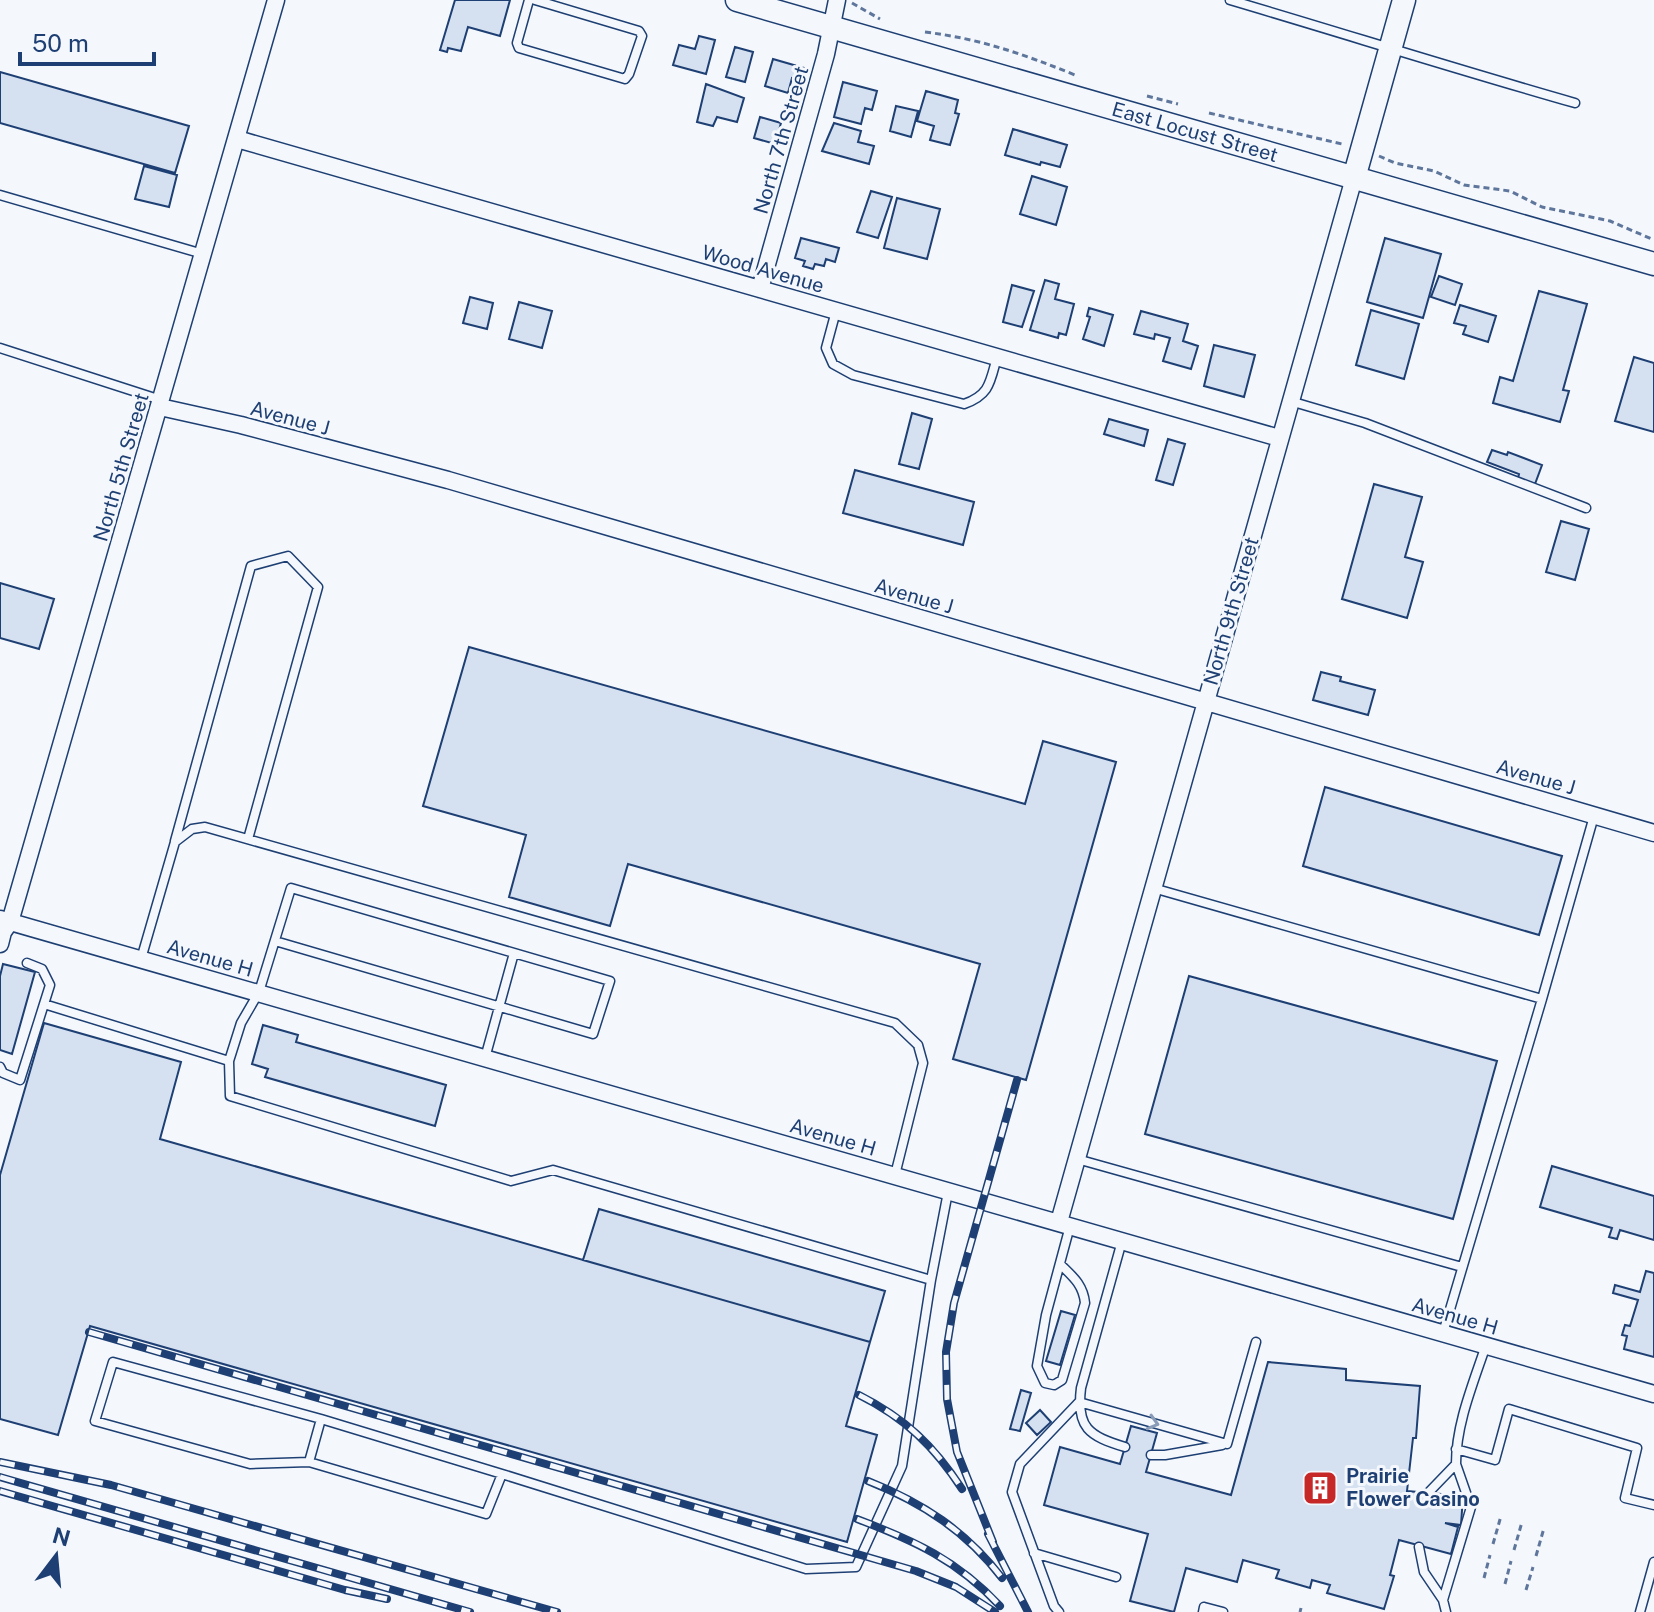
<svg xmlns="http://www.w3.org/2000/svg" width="1654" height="1612" viewBox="0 0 1654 1612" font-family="'Public Sans',sans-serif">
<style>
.building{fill:#d5e0f0;stroke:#1d3f73;stroke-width:2}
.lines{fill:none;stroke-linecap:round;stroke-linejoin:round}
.lane-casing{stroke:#1d3f73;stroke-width:11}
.street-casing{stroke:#1d3f73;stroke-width:19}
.secondary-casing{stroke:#1d3f73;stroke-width:25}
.path{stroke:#5e769c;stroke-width:3;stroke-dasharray:6 4;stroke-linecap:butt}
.lane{stroke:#f4f7fb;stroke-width:8}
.street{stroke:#f4f7fb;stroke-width:16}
.secondary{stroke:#f4f7fb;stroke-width:22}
.rail-casing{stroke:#1d3f73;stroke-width:8}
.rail{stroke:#f4f7fb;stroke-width:5;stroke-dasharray:15;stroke-linecap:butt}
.oneway{stroke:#889bb7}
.labels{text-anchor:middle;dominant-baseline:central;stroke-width:6;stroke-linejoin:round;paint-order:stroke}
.street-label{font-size:20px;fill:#1d3f73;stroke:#f4f7fb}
.poi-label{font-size:20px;font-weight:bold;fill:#1d3f73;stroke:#f4f7fb;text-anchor:start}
</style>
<rect width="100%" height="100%" fill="#f4f7fb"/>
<!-- building -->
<path class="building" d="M455,0H510L500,36L468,27L461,51L448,48L447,52L440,50Z
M699,36L715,40L706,74L673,65L679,45L695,49Z
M735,47L753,52L745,82L726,77Z
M773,59L804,68L800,81L792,78L788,93L765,86Z
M0,72L189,126L175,173L0,123Z
M843,82L877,91L872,110L865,108L861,124L834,117Z
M706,84L744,98L737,122L717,117L713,126L697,122Z
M926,91L958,100L955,113L959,114L950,145L930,140L934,126L917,121Z
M896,106L918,111L911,137L890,131Z
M760,117L781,123L775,144L754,138Z
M834,123L861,131L858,142L874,146L869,164L822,151Z
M1013,129L1067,145L1060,167L1041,162L1040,165L1005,155Z
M144,166L177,175L169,207L135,199Z
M1032,176L1067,187L1056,225L1020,214Z
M871,191L892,197L878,238L857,232Z
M897,198L940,209L927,259L884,248Z
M801,238L839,248L835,262L826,259L824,266L815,264L813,269L803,266L805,261L795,258Z
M1385,238L1441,254L1423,318L1367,302Z
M1439,276L1462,284L1455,305L1431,297Z
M1045,280L1059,284L1055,299L1074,304L1066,335L1059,333L1058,338L1030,330Z
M1012,285L1034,291L1022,327L1003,322Z
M1539,291L1587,304L1563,390L1569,391L1560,422L1493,403L1500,377L1513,381Z
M470,297L493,303L487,329L463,323Z
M519,302L552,311L542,348L509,339Z
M1460,305L1496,316L1488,342L1463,334L1466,326L1454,323Z
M1089,308L1113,315L1104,346L1083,339L1090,317L1087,316Z
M1371,310L1419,324L1404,379L1356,365Z
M1141,311L1188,324L1183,341L1198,346L1191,369L1163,361L1170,338L1155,334L1154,339L1134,334Z
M1214,345L1255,355L1244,397L1204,386Z
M1634,357L1654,363V432L1615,421Z
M912,413L932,419L919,469L899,464Z
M1109,419L1148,430L1144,446L1104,434Z
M1168,439L1185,444L1173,485L1156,480Z
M1492,450L1507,455L1508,452L1542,465L1535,484L1518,478L1519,474L1487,462Z
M855,470L974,502L963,545L843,513Z
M1374,484L1422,497L1405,557L1423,562L1407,618L1342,599Z
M1561,521L1589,529L1575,580L1546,572Z
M0,583L54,599L39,649L0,638Z
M469,647L1025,804L1043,741L1116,762L1026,1080L953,1059L980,964L628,864L610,926L509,897L526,835L423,806Z
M1321,672L1341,677L1340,681L1375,690L1368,715L1313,700Z
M1325,787L1562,856L1539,935L1303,866Z
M3,964L35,972L12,1054L0,1050V976Z
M1189,976L1497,1061L1453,1219L1145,1134Z
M44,1023L181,1062L160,1139L870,1342L846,1426L877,1435L847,1542L90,1326L58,1435L0,1419V1175Z
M263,1025L298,1035L296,1042L446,1085L435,1126L265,1077L268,1069L252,1064Z
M1552,1166L1654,1196V1240L1620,1230L1617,1239L1609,1237L1612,1228L1540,1207Z
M599,1209L885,1291L870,1342L583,1260Z
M1646,1271L1654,1273V1357L1624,1349L1627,1336L1622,1335L1625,1325L1630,1326L1638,1300L1613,1293L1615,1285L1640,1292Z
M1061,1311L1075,1315L1060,1365L1046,1361Z
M1268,1362L1346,1369V1380L1420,1386L1416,1438H1413L1407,1491L1463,1496L1461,1525L1445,1523L1458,1527L1451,1554L1399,1540L1390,1575L1394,1576L1384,1609L1327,1593L1330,1585L1312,1580L1310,1588L1276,1578L1279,1570L1243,1560L1237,1582L1186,1568L1174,1612L1130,1601L1148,1534L1044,1505L1060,1447L1120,1464L1131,1426L1157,1433L1146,1472L1231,1495Z
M1021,1390L1031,1393L1020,1431L1010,1429Z
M1040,1410L1051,1422L1037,1435L1026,1423Z"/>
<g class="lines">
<defs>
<path id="lane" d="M529,0L517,43L519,48L625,79L629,74L642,36L639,31L535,0
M1230,0C1345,34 1459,70 1575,103
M0,195L203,254
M836,311L826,348L833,364L853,375L964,404C990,395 990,382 997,357
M0,348L161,400
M1290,401L1365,423L1586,508
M175,841L251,566L288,556L318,587L248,839
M1153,888L1542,999L1594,816
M275,941L593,1034L610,981L291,888L259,992L241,1023L229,1061L230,1096L511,1181L553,1170L931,1280L948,1192
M141,959L175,842L192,829L205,827L895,1023L918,1045L923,1063L895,1175
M27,963L42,969L50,985L44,1004
M485,1058L514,953
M0,1067L3,1073L20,1080L44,1004L229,1061
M1077,1159L1462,1267
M1122,1241L1081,1388C1076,1428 1089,1436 1125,1447
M1060,1264C1072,1276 1083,1284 1085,1303L1062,1380L1054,1385L1045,1383L1037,1366L1046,1315L1070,1226
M1443,1333L1542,999
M1079,1402L1227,1444
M321,1419L502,1474
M1227,1444L1256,1342
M1456,1449L1495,1460L1509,1409L1637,1448L1625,1498L1654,1505
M1151,1455H1165L1222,1445
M309,1462L321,1419L113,1362L95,1421L250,1464L309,1462L486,1514L502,1474L806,1569L856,1567L902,1466L931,1280
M1429,1492L1456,1464C1456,1424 1473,1384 1486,1345
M1419,1547L1424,1572L1443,1600L1446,1612
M1034,1553L1116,1577
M1443,1600L1471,1507L1456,1464
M1059,1612L1054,1606L1012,1492L1020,1464L1079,1402
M1203,1612L1204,1607L1223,1612
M1640,1612L1654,1562"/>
<path id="street" d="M237,139L1279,438
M760,289L826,54L837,0
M160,407L241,425L448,480L1654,833
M0,919L1654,1394
M0,944L3,932L10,922L276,0
M1059,1222L1354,178"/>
<path id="secondary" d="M737,0L1654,264
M1354,178L1404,0"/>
</defs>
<!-- lane casing -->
<use href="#lane" class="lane-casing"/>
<!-- street casing -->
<use href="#street" class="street-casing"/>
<!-- secondary casing -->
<use href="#secondary" class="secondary-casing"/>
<!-- path -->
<path class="path" d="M852,3L880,19
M925,32C981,39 1023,54 1075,75
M1147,96L1178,104
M1209,113L1342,144
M1379,156L1395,163L1434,171L1464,185L1510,191L1542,207L1610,221L1654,240
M1493,1544L1501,1516
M1514,1550L1522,1522
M1536,1556L1544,1528
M1484,1578L1490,1555
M1505,1584L1511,1561
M1526,1590L1533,1567
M1300,1612L1301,1608"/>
<!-- lane -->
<use href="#lane" class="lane"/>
<!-- street -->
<use href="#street" class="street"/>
<!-- secondary -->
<use href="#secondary" class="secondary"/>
<defs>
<path id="rail" d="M89,1332L916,1571L956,1587L995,1612
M859,1395C905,1418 934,1446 962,1489
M0,1462L111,1485L557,1612
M0,1477L470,1612
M868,1481C923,1503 966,1531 1002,1578
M0,1491L345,1590L387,1599
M857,1519C915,1541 957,1560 1000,1606
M988,1534L1028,1612
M993,1542L957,1452L947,1399L946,1352L954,1303L1017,1080"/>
</defs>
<!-- rail casing -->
<use href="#rail" class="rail-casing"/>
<!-- rail -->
<use href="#rail" class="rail"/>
</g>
<!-- one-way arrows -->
<defs><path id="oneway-chevron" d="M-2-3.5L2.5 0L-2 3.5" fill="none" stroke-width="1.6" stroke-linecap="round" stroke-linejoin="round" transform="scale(2)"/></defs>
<use class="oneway" href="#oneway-chevron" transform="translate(1153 1423) rotate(16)"/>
<!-- icons -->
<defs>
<symbol id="building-square" viewBox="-11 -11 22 22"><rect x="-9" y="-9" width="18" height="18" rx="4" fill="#c62828" stroke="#f4f7fb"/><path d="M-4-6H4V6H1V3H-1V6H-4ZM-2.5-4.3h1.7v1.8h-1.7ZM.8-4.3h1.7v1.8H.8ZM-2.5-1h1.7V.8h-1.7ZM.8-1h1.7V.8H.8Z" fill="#fff"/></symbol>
</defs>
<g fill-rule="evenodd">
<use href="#building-square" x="1300" y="1468" width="40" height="40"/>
</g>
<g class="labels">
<!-- street labels -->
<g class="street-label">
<text transform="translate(1195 132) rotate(16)">East Locust Street</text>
<text transform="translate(781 140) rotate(-74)">North 7th Street</text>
<text transform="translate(763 269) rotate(16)">Wood Avenue</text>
<text transform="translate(290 418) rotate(15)">Avenue J</text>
<text transform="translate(121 467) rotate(-74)">North 5th Street</text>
<text transform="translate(914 596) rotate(16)">Avenue J</text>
<text transform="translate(1231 611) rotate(-74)">North 9th Street</text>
<text transform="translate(1536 777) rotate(16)">Avenue J</text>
<text transform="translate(210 958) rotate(16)">Avenue H</text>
<text transform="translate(833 1137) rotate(16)">Avenue H</text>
<text transform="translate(1455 1316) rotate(16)">Avenue H</text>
</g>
<!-- poi labels -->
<g class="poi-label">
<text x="1346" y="1476">Prairie<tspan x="1346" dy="23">Flower Casino</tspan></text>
</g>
</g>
<!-- north arrow -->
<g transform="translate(56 1556) rotate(16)" stroke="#f4f7fb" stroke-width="6" paint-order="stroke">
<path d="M0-6L14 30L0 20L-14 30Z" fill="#1d3f73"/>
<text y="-12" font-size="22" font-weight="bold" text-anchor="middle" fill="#1d3f73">N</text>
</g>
<!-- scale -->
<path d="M20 52v12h134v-12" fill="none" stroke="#1d3f73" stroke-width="4"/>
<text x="32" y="52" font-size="24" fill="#1d3f73" stroke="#f4f7fb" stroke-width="6" paint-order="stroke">50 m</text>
</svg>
